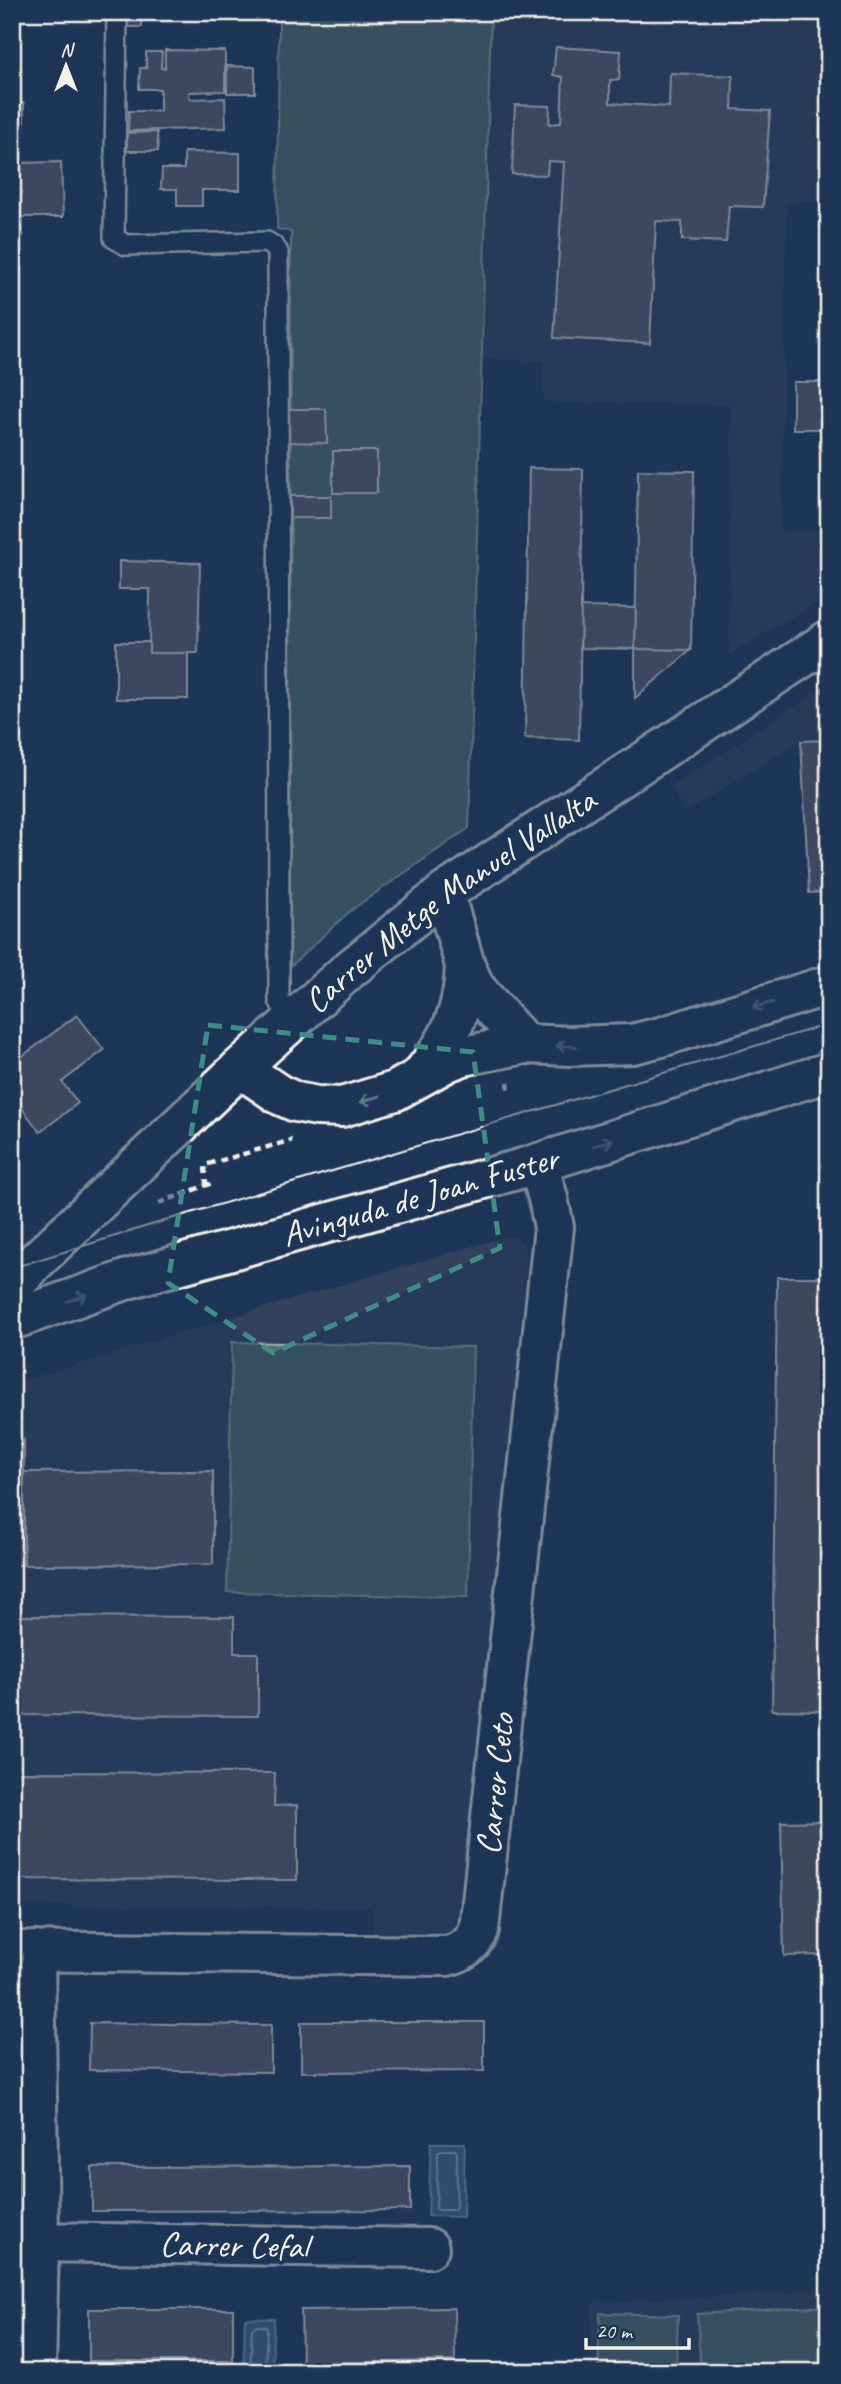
<svg xmlns="http://www.w3.org/2000/svg" width="841" height="2384" viewBox="0 0 841 2384" font-family="Caveat,sans-serif">
<style>
.built{fill:#31425c}
.green{fill:#567270;stroke:#a5b2ac;stroke-width:2}
.water{fill:#476b8e;stroke:#8ca1b2;stroke-width:2}
.lines{fill:none;stroke-linecap:round;stroke-linejoin:round}
.shore{stroke:#afbbc4;stroke-width:2}
.building{fill:#5f6069;stroke:#f4f1e8;stroke-width:2}
.lane-casing{stroke:#f4f1e8;stroke-width:24}
.street-casing{stroke:#f4f1e8;stroke-width:44}
.secondary-casing{stroke:#f4f1e8;stroke-width:44}
.path{stroke:#f4f1e8;stroke-width:4.5;stroke-dasharray:7 5;stroke-linecap:butt}
.lane{stroke:#1d3557;stroke-width:19}
.street{stroke:#1d3557;stroke-width:38}
.secondary{stroke:#1d3557;stroke-width:38}
.tram{stroke:#f4f1e8;stroke-width:2}
.oneway{stroke:#68778a}
.marked{fill:none;stroke:#3d8f86;stroke-width:5;stroke-dasharray:14 9;stroke-linejoin:round}
.labels{text-anchor:middle;dominant-baseline:central;stroke-width:7;stroke-linejoin:round;paint-order:stroke}
.street-label{font-size:35px;fill:#f4f1e8;stroke:#1d3557}
</style>
<rect width="100%" height="100%" fill="#1d3557"/>
<filter id="ink" filterUnits="userSpaceOnUse"><feTurbulence type="fractalNoise" baseFrequency=".0143" numOctaves="2"/><feDisplacementMap in="SourceGraphic" scale="14" xChannelSelector="R" yChannelSelector="G"/><feConvolveMatrix kernelMatrix="1 2 1 2 8 2 1 2 1" color-interpolation-filters="sRGB"/></filter>
<g filter="url(#ink)">
<!-- built -->
<path class="built" d="M490,12H829V202L787,201L781,532L829,529V595L729,655L731,405L543,402V361L482,359Z
M829,684V740L801,741L684,813L671,786Z
M517,1236L524,1246L527,1257L463,1918L448,1935H373L372,1908L12,1905V1384L178,1333L501,1238Z
M829,2290V2372H589L592,2303Z"/>
<!-- green -->
<path class="green" d="M279,12H491L469,828L350,911L290,967L291,232L277,229Z
M232,1342L473,1347L468,1597L227,1592Z
M829,2306V2372H701L697,2314Z
M600,2313L678,2315L676,2372H598Z"/>
<!-- water -->
<path class="water" d="M431,2143H465L463,2217L428,2216Z
M245,2318L274,2319L272,2372H243Z"/>
<g class="lines">
<!-- shore -->
<path class="shore" d="M441,2150H455L457,2153L456,2207L453,2210H438L436,2207L438,2153Z
M250,2372L252,2329L256,2326H264L267,2328L265,2372"/>
</g>
<!-- building -->
<path class="building" d="M127,12H142V27H127Z
M556,47L621,51L619,80H610V103L669,107L670,73L733,76L732,109L770,111L763,207L729,206L726,242L682,240V222L656,221L650,343L554,338L564,162L548,161L547,175L512,174L515,105L550,106L549,124L561,123L563,77L553,75Z
M165,50L225,51V91L189,92L190,99L225,98L226,128L128,131L129,111H160V89H139L140,68H146V52H162L161,68H165Z
M227,66L255,67V93H227Z
M12,103H24V131H12Z
M820,119L829,120V165H819Z
M157,132L158,151H127V133Z
M184,152L240,153V190H202V206H177V189H161L162,169H184Z
M61,162L63,217H22L23,236H12V163Z
M825,362H829V429H793V382H825Z
M285,409H326L327,443L286,442Z
M333,451H377V493H333Z
M529,468L583,469L579,740L525,738Z
M638,470L694,471L691,650L635,649Z
M290,496H331V518H290Z
M119,561L200,563L198,653H149L150,589H119Z
M581,607L636,608L635,649L580,648Z
M116,642H149V653H188V699H116Z
M635,649L691,650L635,698Z
M829,684V702L821,689Z
M829,740V892L809,893L801,741Z
M77,1015L104,1050L62,1082L78,1103L40,1132L12,1095V1064Z
M777,1277H829V1711L772,1710Z
M24,1440V1565H12V1453Z
M213,1471V1564L24,1565V1472Z
M12,1616L234,1617V1653H258V1716L12,1715Z
M12,1772L275,1773L274,1806L297,1805V1880L12,1879Z
M829,1821V1931H826V1955L784,1956L781,1822Z
M301,2022H484V2071L301,2072Z
M90,2023L271,2025V2072L89,2070Z
M410,2166V2210L92,2211V2167Z
M454,2308L455,2361L302,2363L301,2310Z
M89,2309H233V2361H89Z"/>
<g class="lines">
<defs>
<path id="lane" d="M117,12L114,238L126,245L267,242L273,246L278,252L279,1000L291,1023"/>
<path id="street" d="M12,1951L447,1956C463,1952 472,1945 479,1930L554,1227L548,1198L538,1164
M35,1951L39,2242L36,2372
M12,2238L39,2242L429,2248"/>
<g id="secondary">
<path d="M444,893L465,965L475,988L525,1044"/>
<path d="M240,1068L280,1095L296,1102L317,1106L342,1107L395,1091L447,1062L463,1056L525,1044L571,1046L632,1044L661,1037L829,985"/>
<path d="M422,1074C451,1039 464,1010 465,965"/>
<path id="s1" d="M12,1288L36,1261L240,1068L349,970L444,893L829,640"/>
<path d="M12,1320L128,1279L523,1168L829,1072"/>
</g>
</defs>
<!-- lane casing -->
<use href="#lane" class="lane-casing"/>
<!-- street casing -->
<use href="#street" class="street-casing"/>
<!-- secondary casing -->
<use href="#secondary" class="secondary-casing"/>
<!-- path -->
<path class="path" d="M508,1082L509,1093
M206,1186L205,1165L292,1140
M159,1203L215,1182"/>
<!-- lane -->
<use href="#lane" class="lane"/>
<!-- street -->
<use href="#street" class="street"/>
<!-- secondary -->
<use href="#secondary" class="secondary"/>
<!-- tram -->
<path class="tram" d="M12,1268L167,1220L829,1024"/>
</g>
<!-- one-way arrows -->
<defs><path id="oneway-shaft" d="M-6 0H5M1.5-3L5.5 0L1.5 3" fill="none" stroke-width="1.6" stroke-linecap="round" stroke-linejoin="round" transform="scale(1.75)"/></defs>
<g class="oneway">
<use href="#oneway-shaft" transform="translate(763 1005) rotate(164)"/>
<use href="#oneway-shaft" transform="translate(566 1046) rotate(-178)"/>
<use href="#oneway-shaft" transform="translate(370 1099) rotate(163)"/>
<use href="#oneway-shaft" transform="translate(603 1143) rotate(-17)"/>
<use href="#oneway-shaft" transform="translate(77 1298) rotate(-19)"/>
</g>
</g>
<!-- marked area -->
<path d="M0 0H841V2384H0ZM208,1025L473,1052L500,1248L273,1353L168,1283Z" fill="#1d3557" fill-opacity=".55" fill-rule="evenodd"/>
<path class="marked" d="M208,1025L473,1052L500,1248L273,1353L168,1283Z"/>
<g class="labels">
<!-- street labels -->
<g class="street-label">
<text stroke="none"><textPath href="#s1" startOffset="586">Carrer Metge Manuel Vallalta</textPath></text>
<text transform="translate(420 1196) rotate(-16)">Avinguda de Joan Fuster</text>
<text transform="translate(495 1784) rotate(-84)">Carrer Ceto</text>
<text transform="translate(234 2245) rotate(1)">Carrer Cefal</text>
</g>
</g>
<!-- margin -->
<rect width="841" height="2384" fill="none" stroke="#1d3557" stroke-width="42"/>
<rect x="21" y="21" width="799" height="2342" fill="none" stroke="#f4f1e8" stroke-width="2.5" filter="url(#ink)"/>
<!-- north arrow -->
<g transform="translate(66 66)" stroke="#1d3557" stroke-width="5" paint-order="stroke">
<path d="M0-5L12 26L0 18L-12 26Z" fill="#f4f1e8"/>
<text y="-10" font-size="19" font-weight="bold" text-anchor="middle" fill="#f4f1e8">N</text>
</g>
<!-- scale -->
<path d="M586 2338v10h103v-10" fill="none" stroke="#f4f1e8" stroke-width="3.5"/>
<text x="596" y="2338" font-size="21" fill="#f4f1e8" stroke="#1d3557" stroke-width="5" paint-order="stroke">20 m</text>
</svg>
